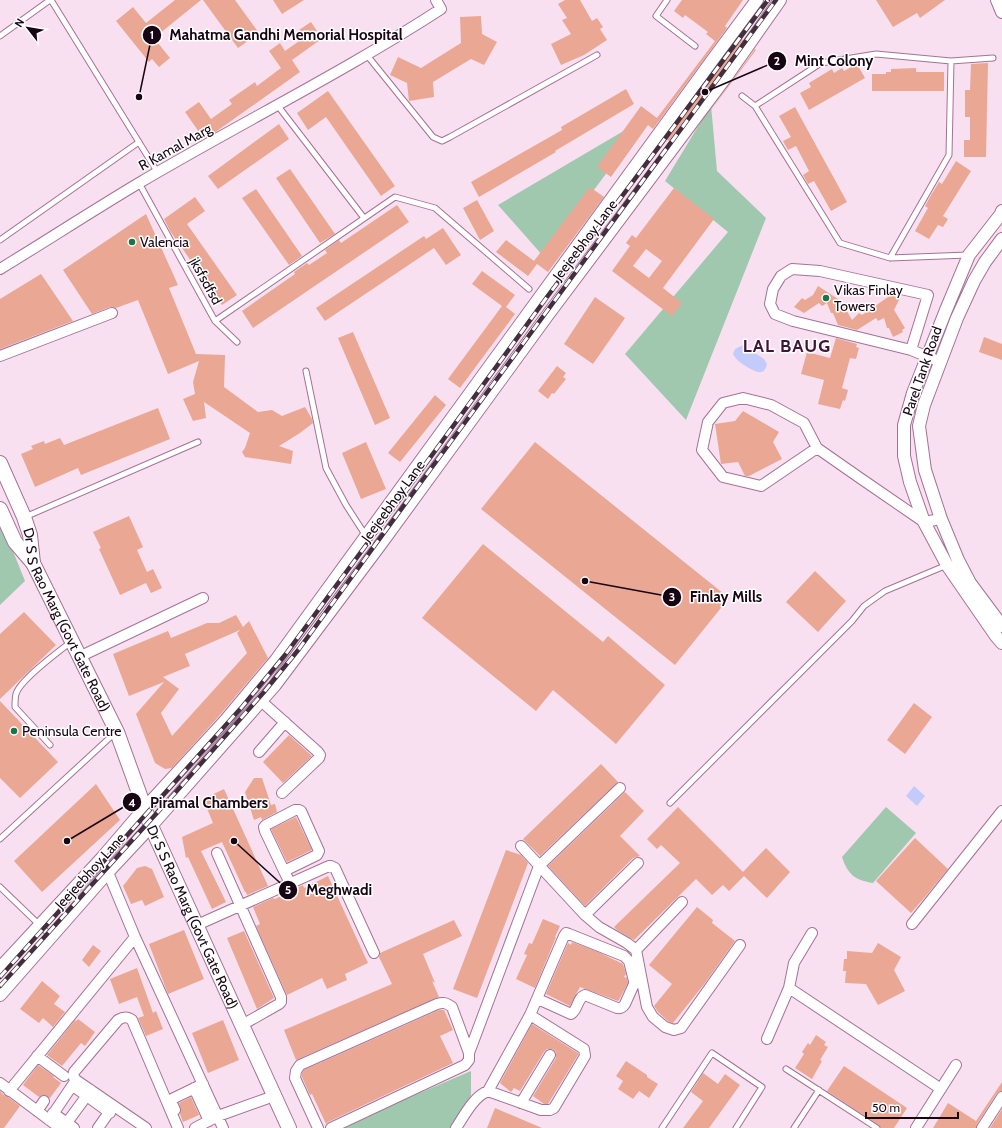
<svg xmlns="http://www.w3.org/2000/svg" width="1002" height="1128" viewBox="0 0 1002 1128" font-family="Cabin,sans-serif">
<style>
.green{fill:#a0c8af}
.water{fill:#c3cbfb}
.building{fill:#eaa793;fill-rule:evenodd}
.lines{fill:none;stroke-linecap:round;stroke-linejoin:round}
.service-casing{stroke:#a67197;stroke-width:7}
.minor-casing{stroke:#a67197;stroke-width:12}
.tertiary-casing{stroke:#a67197;stroke-width:14}
.secondary-casing{stroke:#a67197;stroke-width:16}
.service{stroke:#fff;stroke-width:5}
.minor{stroke:#fff;stroke-width:10}
.tertiary{stroke:#fff;stroke-width:12}
.secondary{stroke:#fff;stroke-width:14}
.rail-casing{stroke:#422f3d;stroke-width:4.5}
.rail{stroke:#fff;stroke-width:3;stroke-dasharray:9;stroke-linecap:butt}
.poi-dot{fill:#1a754a;stroke:#fff;stroke-width:1.5}
.labels{text-anchor:middle;dominant-baseline:central;stroke-width:3;stroke-linejoin:round;paint-order:stroke}
.street-label{font-size:14px;fill:#170513;stroke:#fff}
.poi-label{font-size:14px;fill:#170513;stroke:#fff;text-anchor:start}
.district-label{font-size:18px;font-weight:bold;letter-spacing:1px;fill:#421538;stroke:#fff}
.leader{fill:none;stroke:#170513;stroke-width:1.5}
.callout-dot{fill:#170513;stroke:#fff;stroke-width:1.5}
.mark-label{font-size:12px;text-anchor:middle;font-weight:bold;fill:#fff}
.callout-label{font-size:15px;text-anchor:middle;font-weight:bold;fill:#170513;stroke:#fff;stroke-width:3;stroke-linejoin:round;paint-order:stroke}
</style>
<rect width="100%" height="100%" fill="#f8e0f1"/>
<!-- green -->
<path class="green" d="M711,105L717,171L766,218L686,420L625,354L728,232L665,181Z
M649,116L544,257L498,205Z
M0,519L25,581L0,605Z
M886,807L916,833L873,883C855,880 848,875 842,857Z
M471,1071V1096L450,1128H338Z"/>
<!-- water -->
<path class="water" d="M743,345L764,359L767,364C764,377 756,372 747,367C741,363 736,360 733,354L735,349Z
M914,786L925,796L917,806L906,796Z"/>
<!-- building -->
<path class="building" d="M175,0H201L154,38L170,58L159,67L152,59L149,62L116,21L133,7L146,23Z
M203,0H235L259,33L238,48Z
M273,0H304L282,14Z
M565,0H580L592,21L597,18L603,27L600,29L607,40L584,55L561,65L551,44L571,34L562,20L567,18L558,4Z
M682,0H743L725,26L727,28L653,129L648,125L611,177L597,167L641,106L657,118L715,41L706,34L708,32L685,15L683,18L674,11Z
M876,0H945L920,18L917,13L893,27Z
M481,16L482,34L497,42L484,65L471,59L433,82L434,97L409,101L407,83L390,75L398,57L421,68L461,43L460,17Z
M311,22L317,31L314,32L320,40L292,60L300,72L214,133L204,139L185,112L199,102L211,119L232,104L229,100L255,82L257,86L281,68L269,51L280,43L285,51L305,37L299,30Z
M739,37L743,40L720,73L669,141L665,138Z
M755,49L756,50L681,150L732,81Z
M988,63L986,157H964V140H970V117H965V90H970L971,64Z
M857,64L865,78L809,110L800,93L811,87L809,83L832,69L834,73L842,68L844,71Z
M916,68V72H944V91H872V74H886V72H891V69Z
M626,89L634,104L555,151L556,152L479,197L471,182L562,130L561,127Z
M328,91L395,186L381,196L326,117L308,130L297,113Z
M795,107L847,202L831,211L814,181L808,184L803,175L809,171L796,146L788,150L783,141L791,137L779,116Z
M279,124L289,139L218,189L208,176Z
M956,161L971,171L943,216L948,219L943,227L938,225L929,239L915,231L928,208L925,206L930,197L939,182L942,184Z
M290,169L335,234L320,243L276,178Z
M590,187L604,197L548,272L537,264L528,276L496,252L506,240L534,261Z
M674,188L714,219L663,288L682,303L672,316L612,271L630,246L626,243L632,235L636,238ZM646,249L662,261L649,278L633,266Z
M256,189L302,256L289,265L242,198Z
M195,197L205,211L187,224L237,295L222,305L170,231L164,219Z
M477,200L494,231L480,240L463,208Z
M397,205L409,222L253,328L242,311L295,274L294,272L307,263L309,265L327,253L325,250L339,240L341,243Z
M146,214L178,285L169,288L196,354L225,355L224,387L258,412L272,410L282,416L305,407L312,419L313,423L300,433L279,446L293,451L291,464L245,457L242,452L245,448L250,433L204,402L206,418L193,421L183,399L195,394L193,382L199,361L168,374L138,300L116,308L113,307H110L92,314L63,270Z
M443,228L461,255L446,265L434,248L325,321L316,308L424,236L426,239Z
M482,271L515,295L506,307L515,314L460,388L448,379L502,306L472,284Z
M41,274L73,321L0,349V299Z
M818,286L841,301L852,320L859,313L862,315L891,295L900,298L894,310L905,328L902,330L903,332L893,337L889,328H887L884,318L878,321L876,318L857,330L838,325L833,313H831L827,303L822,306L819,303L804,313L794,307L802,298L805,300L813,295Z
M595,297L625,318L593,364L564,344Z
M353,332L390,418L375,425L338,338Z
M984,337L1002,344V360L979,352Z
M836,338L857,344L856,347L859,348L856,359L850,358L842,388L848,390L845,401L843,400L840,409L818,404L824,380L801,374L807,352L830,358Z
M557,366L566,373L563,377L566,379L554,394L552,393L548,399L538,391Z
M435,395L446,405L400,462L388,453Z
M158,408L170,439L81,475L78,468L35,487L21,454L33,449L31,446L44,441L45,444L60,438L64,445Z
M743,411L779,432L773,442L782,459L749,476H745L738,462L721,464L715,424L735,421Z
M366,442L386,489L361,499L342,453Z
M535,442L729,598L675,665L481,509Z
M129,516L143,547L137,550L147,572L153,569L162,588L151,593L146,583L120,595L99,549L101,548L93,532Z
M483,544L603,642L608,636L665,685L616,744L553,690L536,711L422,618Z
M815,571L846,601L818,632L786,602Z
M24,612L56,645L0,699V634Z
M236,615L243,627L249,621L268,658L219,716L172,768L165,769L155,763L136,714L164,682L129,696L113,654L168,631L171,638L207,623H219ZM240,630L237,633L247,653L172,736L161,713L179,689L163,677L190,666L185,654Z
M0,701L58,762L20,798L0,778Z
M914,703L932,717L905,754L887,740Z
M289,735L312,756L283,783L263,762Z
M601,764L618,782L540,856L523,839Z
M254,778H262L271,805L275,804L277,812L262,820L261,817L254,820L245,792Z
M96,784L120,820L42,892L14,861Z
M224,789L268,886L247,895L246,892H245L222,842L201,851L226,902L212,909L188,857L186,858L182,837L213,823L203,799Z
M625,792L644,811L620,836L640,856L633,858L585,906L548,866Z
M678,807L743,872L766,848L790,872L767,898L744,876L729,891L723,885L712,895L696,879L634,940L617,930L614,927L680,863L661,845L657,849L647,839Z
M296,817L312,850L287,862L271,829Z
M915,838L948,869L925,897L911,913L876,881Z
M506,850L521,855L528,863L477,998L453,989Z
M145,866L152,869L164,897L145,906L142,900L131,904L123,886L137,868Z
M328,876L368,963L345,974L347,980L327,989L322,978L287,995L256,926L260,924L253,907L273,898L275,899L303,885L304,888Z
M697,907L713,920L712,923L735,941L705,983L673,1023L669,1022L658,1012L654,1006L672,984L649,965Z
M543,919L560,926L555,937H556L535,988L516,979L527,955L524,954L529,943L532,944Z
M454,920L462,936L423,954L435,983L432,981L439,997L296,1060L284,1030L392,984L379,957L380,953Z
M184,930L204,979L168,994L149,944Z
M244,931L274,998L257,1009L227,938Z
M572,942L598,952L623,964L626,974L624,977L627,978L628,983L619,1000L618,1001L580,987L570,1006L546,994L568,943L571,945Z
M878,943L901,957L894,970L905,991L878,1005L866,984L845,983L846,971H843L844,959H847V951L872,953Z
M93,945L101,951L89,967L82,960Z
M137,968L153,1013L156,1011L163,1029L146,1036L138,1018L144,1016L137,997L119,1004L110,979Z
M42,981L60,996L54,1004L65,1012L53,1027L43,1018L39,1023L20,1009Z
M439,1010H444L453,1030L440,1036L453,1063L328,1122L326,1124L312,1094L310,1095L302,1077V1073L304,1070Z
M78,1019L95,1032L85,1046L81,1043L62,1066L47,1055L75,1020L76,1021Z
M223,1020L239,1060L208,1073L192,1033Z
M532,1024L578,1053V1055L548,1104H544L533,1096L556,1058V1052L553,1049H547L544,1052L520,1091L514,1088L511,1092L500,1083Z
M816,1035L826,1042L824,1045L828,1047L820,1060L822,1061L812,1079L795,1068L804,1054L802,1052L808,1043L810,1045Z
M626,1061L647,1075V1077L658,1084L649,1098L639,1091L633,1099L618,1089L623,1081L616,1076Z
M38,1065L54,1076L53,1077L61,1083L50,1098L45,1095H42L39,1097L23,1085Z
M844,1066L907,1108L894,1128H881L879,1125L827,1091Z
M703,1073L718,1084L725,1074L740,1085L709,1128H683L703,1101L691,1092Z
M1002,1082V1091L997,1093L977,1124L976,1128H933L948,1103L976,1121Z
M0,1091L5,1096L8,1097L20,1106L4,1128H0Z
M191,1097L199,1115L183,1122L180,1114L181,1110L179,1103Z
M495,1108L542,1128H487Z
M1002,1109V1128H990Z"/>
<g class="lines">
<defs>
<path id="service" d="M51,0L158,173
M667,0L656,16L695,46
M0,36L50,0
M366,54L433,137L442,141L450,137L597,55
M951,61L993,58
M742,96L755,106L840,243L890,258L968,255
M278,106L364,218
M755,106L821,63L876,54L951,61L949,155L890,258
M139,183L215,321L237,342
M0,240L139,142
M215,321L395,197L435,208L529,289
M306,371L326,468L346,505L366,536
M25,517L198,442
M50,745L15,707C15,703 15,698 16,694C20,680 58,652 71,642
M670,803L852,621L864,606L885,591L947,565
M0,839L116,732
M0,887L51,936
M786,1069L877,1128
M662,1128L712,1053L762,1087L736,1128
M794,1128L819,1090"/>
<path id="minor" d="M0,269C46,241 92,211 139,183C239,124 344,72 441,9L436,0
M911,350L928,295L820,271L792,269L781,276L773,289L770,304L775,314L793,321L911,350L941,362
M0,356L112,313
M817,448L804,423L771,405L743,398L723,403L708,422L702,450L723,477L761,486L817,448L860,478L924,522L941,519
M79,657L203,598
M261,701L318,752L320,755L319,758L282,793
M259,752L285,722
M521,846L585,915L599,927L627,943L636,950L647,1007L653,1017L665,1027L674,1030L681,1028L740,945
M217,853L281,997V1002L279,1004L242,1025
M102,858L135,937L223,1128
M284,871L317,855L319,851L301,811L299,810H295L266,825L264,827L265,831L284,871L290,883
M585,915L638,863
M912,924L1002,811
M197,925L329,866H331L335,868L374,953
M636,950L682,902
M789,988L941,1089
M767,1039L789,988L794,963L812,933
M469,1053L539,866L620,788
M37,1056L64,1076
M0,1083L60,1128
M73,1086L110,1113
M194,1088L209,1121
M9,1091L135,937
M488,1091L530,1015L564,936L566,933L569,934L624,956L629,961L634,981V984L625,1004C623,1007 621,1009 617,1008L585,995C577,998 578,1010 571,1014L538,999
M521,1103L550,1055
M175,1110L171,1101L172,1099L203,1084
M37,1111L44,1101
M53,1113L74,1128
M49,1120L76,1080
M63,1128L91,1090
M98,1128L112,1108
M146,1128L76,1080L73,1076L74,1072L118,1020C123,1017 127,1016 132,1020L178,1128
M195,1128L218,1116L274,1096
M318,1128L295,1078L296,1071L300,1065L437,1004C444,1002 447,1003 452,1007L469,1053V1060L465,1065L331,1128
M456,1128C464,1116 474,1096 488,1091L541,1110H550L554,1108L585,1056L584,1049L530,1015
M916,1128L956,1065
M982,1128L1002,1097"/>
<path id="tertiary" d="M997,0L1002,12
M1002,211L1001,214L969,255L946,310L913,393L904,425V456L910,482L924,522L947,565L996,636L1002,643
M1002,239L985,262L974,281L957,318L924,405L919,426L925,470L941,519L958,560L970,583L1002,626
M0,968L102,858L144,809L225,721L276,660L711,62L757,0
M0,995L108,872L151,826L275,685L380,545L547,316L726,77L780,0"/>
<g id="secondary">
<path id="s1" d="M0,463L24,517L30,535L33,563L117,732L151,826L289,1128"/>
<path d="M0,509L15,542L33,563"/>
</g>
</defs>
<!-- service casing -->
<use href="#service" class="service-casing"/>
<!-- minor casing -->
<use href="#minor" class="minor-casing"/>
<!-- tertiary casing -->
<use href="#tertiary" class="tertiary-casing"/>
<!-- secondary casing -->
<use href="#secondary" class="secondary-casing"/>
<!-- service -->
<use href="#service" class="service"/>
<!-- minor -->
<use href="#minor" class="minor"/>
<!-- tertiary -->
<use href="#tertiary" class="tertiary"/>
<!-- secondary -->
<use href="#secondary" class="secondary"/>
<defs>
<path id="rail" d="M0,977L242,707L285,655L403,495L547,297L768,0
M0,986L175,793L264,692L299,649L424,478L776,0"/>
</defs>
<!-- rail casing -->
<use href="#rail" class="rail-casing"/>
<!-- rail -->
<use href="#rail" class="rail"/>
</g>
<!-- markers -->
<g class="poi-dot">
<circle cx="132" cy="242" r="4"/>
<circle cx="826" cy="298" r="4"/>
<circle cx="14" cy="731" r="4"/>
</g>
<g class="labels">
<!-- street labels -->
<g class="street-label">
<text transform="translate(175 147) rotate(-29)">R Kamal Marg</text>
<text transform="translate(585 240) rotate(-53)">Jeejeebhoy Lane</text>
<text transform="translate(206 281) rotate(61)">jksfsdfsd</text>
<text transform="translate(922 371) rotate(-71)">Parel Tank Road</text>
<text transform="translate(393 501) rotate(-54)">Jeejeebhoy Lane</text>
<text stroke="none"><textPath href="#s1" startOffset="171">Dr S S Rao Marg (Govt Gate Road)</textPath></text>
<text transform="translate(90 871) rotate(-48)">Jeejeebhoy Lane</text>
<text stroke="none"><textPath href="#s1" startOffset="495">Dr S S Rao Marg (Govt Gate Road)</textPath></text>
</g>
<!-- poi labels -->
<g class="poi-label">
<text x="140" y="242">Valencia</text>
<text x="834" y="290">Vikas Finlay<tspan x="834" dy="16">Towers</tspan></text>
<text x="22" y="731">Peninsula Centre</text>
</g>
<!-- district labels -->
<g class="district-label">
<text x="787" y="346">LAL BAUG</text>
</g>
</g>
<!-- callouts -->
<path class="leader" d="M139 97L152 35M705 92L777 61M585 581L672 597M67 841L132 802M234 841L288 890"/>
<g class="callout-dot">
<circle cx="139" cy="97" r="4"/>
<circle cx="705" cy="92" r="4"/>
<circle cx="585" cy="581" r="4"/>
<circle cx="67" cy="841" r="4"/>
<circle cx="234" cy="841" r="4"/>
<circle cx="152" cy="35" r="10"/>
<circle cx="777" cy="61" r="10"/>
<circle cx="672" cy="597" r="10"/>
<circle cx="132" cy="802" r="10"/>
<circle cx="288" cy="890" r="10"/>
</g>
<g class="mark-label">
<text x="152" y="39">1</text>
<text x="777" y="65">2</text>
<text x="672" y="601">3</text>
<text x="132" y="807">4</text>
<text x="288" y="894">5</text>
</g>
<g class="callout-label">
<text x="286" y="40">Mahatma Gandhi Memorial Hospital</text>
<text x="834" y="66">Mint Colony</text>
<text x="726" y="602">Finlay Mills</text>
<text x="209" y="808">Piramal Chambers</text>
<text x="339" y="895">Meghwadi</text>
</g>
<!-- north arrow -->
<g transform="translate(28 28) rotate(301)" stroke="#ffffff" stroke-width="3" paint-order="stroke">
<path d="M0-3L7 15L0 10L-7 15Z" fill="#170513"/>
<text y="-6" font-size="11" font-weight="bold" text-anchor="middle" fill="#170513">N</text>
</g>
<!-- scale -->
<path d="M866 1112v6h92v-6" fill="none" stroke="#170513" stroke-width="2"/>
<text x="872" y="1112" font-size="12" fill="#170513" stroke="#ffffff" stroke-width="3" paint-order="stroke">50 m</text>
</svg>
